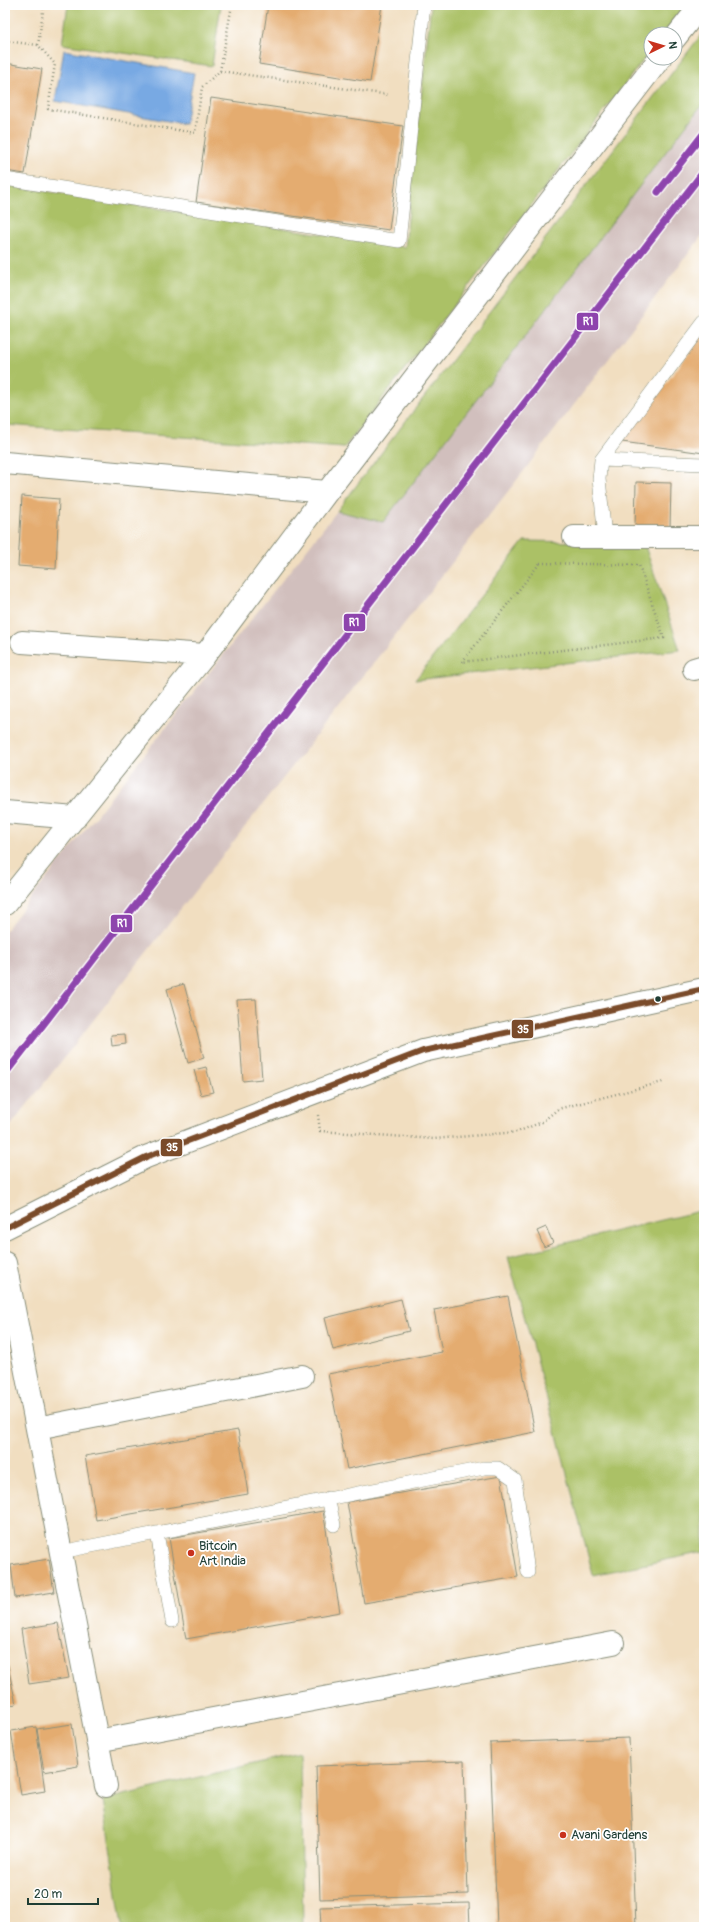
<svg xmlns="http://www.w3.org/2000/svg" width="709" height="1932" viewBox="0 0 709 1932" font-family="Pangolin,sans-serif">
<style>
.industrial{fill:#d1bfbd}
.green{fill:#abc166;stroke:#657f4d}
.water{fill:#78a9e3;stroke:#4c738c}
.building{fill:#e4ac70}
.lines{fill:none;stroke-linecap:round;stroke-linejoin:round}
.service-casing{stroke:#888e7a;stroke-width:14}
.minor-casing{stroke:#888e7a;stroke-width:24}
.tertiary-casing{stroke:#888e7a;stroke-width:24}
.path{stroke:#888e7a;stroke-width:2.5;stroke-dasharray:1 3;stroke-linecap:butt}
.service{stroke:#fff;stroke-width:13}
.minor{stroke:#fff;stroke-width:22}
.tertiary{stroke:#fff;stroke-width:22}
.rail-casing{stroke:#1f3d34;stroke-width:4.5}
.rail{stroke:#fff;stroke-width:3;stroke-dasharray:9;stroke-linecap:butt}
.bus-1-casing{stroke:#fff;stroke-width:9}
.bus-1{stroke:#7a4b2a;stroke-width:6}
.rail-1-casing{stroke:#fff;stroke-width:10}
.rail-1{stroke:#8e44ad;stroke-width:7}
.bus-dot{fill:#1f3d34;stroke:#fff;stroke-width:1.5}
.poi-dot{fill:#c8321e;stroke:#fff;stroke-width:1.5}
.labels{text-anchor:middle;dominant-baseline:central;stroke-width:3.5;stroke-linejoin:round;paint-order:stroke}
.poi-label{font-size:13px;fill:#1f3d34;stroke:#fff;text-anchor:start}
.line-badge{stroke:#fff;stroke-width:1.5}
.badge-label{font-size:11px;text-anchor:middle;font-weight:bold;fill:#fff}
</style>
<rect width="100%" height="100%" fill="#fff"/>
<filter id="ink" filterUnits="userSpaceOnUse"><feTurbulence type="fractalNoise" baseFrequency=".025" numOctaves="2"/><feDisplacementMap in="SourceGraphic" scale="8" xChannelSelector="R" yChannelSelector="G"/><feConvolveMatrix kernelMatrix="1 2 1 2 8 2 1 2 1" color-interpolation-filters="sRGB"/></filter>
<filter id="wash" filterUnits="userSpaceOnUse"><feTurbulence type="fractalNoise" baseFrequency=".012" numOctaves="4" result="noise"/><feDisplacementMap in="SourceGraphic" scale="16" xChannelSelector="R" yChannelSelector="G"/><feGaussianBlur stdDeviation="0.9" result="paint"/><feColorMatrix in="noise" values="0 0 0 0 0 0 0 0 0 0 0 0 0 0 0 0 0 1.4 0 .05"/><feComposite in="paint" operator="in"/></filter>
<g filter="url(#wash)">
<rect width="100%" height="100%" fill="#f1dec0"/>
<!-- industrial -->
<path class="industrial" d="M704,102V233L520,476L5,1133V931L337,511L383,522Z"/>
<!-- green -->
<path class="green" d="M68,5H221L212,66L62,44Z
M431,5H686L663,34H651V50L344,448L5,425V185L405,247Z
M704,31V102L383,522L337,511Z
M524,541L644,543L680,650L415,680Z
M704,1210V1552L593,1575L558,1439L508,1257Z
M300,1753L303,1927H122L103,1800Z"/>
<!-- water -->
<path class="water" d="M64,50L194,73L185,124L55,101Z"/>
<g id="blocks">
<!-- building -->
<path class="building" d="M5,5H9L6,26H5Z
M268,5H382L370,82L259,64Z
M5,63L42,69L25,174L5,171Z
M211,98L403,126L389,230L196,202Z
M704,333V453L622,442Z
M636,482L671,483L670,529H635Z
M22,496L59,499L56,569L18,566Z
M184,984L204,1058L188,1063L167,989Z
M256,999L262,1079L243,1081L237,1000Z
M125,1034L126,1044L112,1046L111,1035Z
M206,1067L213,1092L201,1095L194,1070Z
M546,1227L553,1243L544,1247L537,1231Z
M508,1296L535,1432L347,1469L328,1374L442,1352L434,1310Z
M401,1299L409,1331L333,1350L325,1318Z
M238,1430L248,1494L96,1520L85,1456Z
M501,1476L518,1577L364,1603L347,1502Z
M323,1511L340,1612L186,1639L169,1538Z
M49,1559L54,1592L15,1598L11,1565Z
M58,1623L69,1678L29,1684L21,1629Z
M5,1652L16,1704L5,1706Z
M72,1724L78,1766L44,1772L37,1729Z
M36,1727L45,1791L21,1795L11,1731Z
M629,1738L636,1927H497L490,1743Z
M464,1761L468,1894L320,1899L316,1766Z
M469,1903L470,1927H321L320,1907Z"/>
</g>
</g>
<g filter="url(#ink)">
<use href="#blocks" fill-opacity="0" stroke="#888e7a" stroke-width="1"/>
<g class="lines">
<defs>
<path id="service" d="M5,179L399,241L424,5
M601,460L704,464
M605,537L599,479L601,460L704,322
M328,1498L334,1525
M157,1533L172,1621
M61,1552L484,1468H498L515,1480L528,1572"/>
<path id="minor" d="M675,38L701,5
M5,463L327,492
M574,537H704
M22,642L205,655
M694,669L704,666
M5,812L75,818
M5,904L205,655L327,492L660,58
M5,1263L106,1786
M37,1428L302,1376
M97,1741L613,1643"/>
<path id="tertiary" d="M5,1228L146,1157L423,1051L704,989"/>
</defs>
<!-- service casing -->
<use href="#service" class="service-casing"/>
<!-- minor casing -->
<use href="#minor" class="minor-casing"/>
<!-- tertiary casing -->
<use href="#tertiary" class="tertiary-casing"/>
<!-- path -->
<path class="path" d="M5,41L38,45L55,64L48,109L195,133L202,87L220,71L232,5
M38,45L44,5
M220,71L390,95
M540,563L639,565L664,638L462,662Z
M318,1115L320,1131L434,1139L517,1132L542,1122L558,1109L663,1082"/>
<!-- service -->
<use href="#service" class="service"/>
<!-- minor -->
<use href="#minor" class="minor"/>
<!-- tertiary -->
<use href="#tertiary" class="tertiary"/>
<defs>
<path id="rail" d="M5,1074L704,171"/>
</defs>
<!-- rail casing -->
<use href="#rail" class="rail-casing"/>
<!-- rail -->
<use href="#rail" class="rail"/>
<defs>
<path id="bus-1" d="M5,1228L146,1157L423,1051L704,989"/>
</defs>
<!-- bus-1 casing -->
<use href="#bus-1" class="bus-1-casing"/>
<!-- bus-1 -->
<use href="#bus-1" class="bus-1"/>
<defs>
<path id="rail-1" d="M658,192L704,133
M5,1074L704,171"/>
</defs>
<!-- rail-1 casing -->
<use href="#rail-1" class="rail-1-casing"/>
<!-- rail-1 -->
<use href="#rail-1" class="rail-1"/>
</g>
</g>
<!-- markers -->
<circle class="bus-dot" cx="658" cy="999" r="3.5"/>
<g class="poi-dot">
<circle cx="191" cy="1553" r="4"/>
<circle cx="563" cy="1835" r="4"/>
</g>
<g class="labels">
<!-- poi labels -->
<g class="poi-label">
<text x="199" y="1546">Bitcoin<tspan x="199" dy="15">Art India</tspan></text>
<text x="571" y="1835">Avani Gardens</text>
</g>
</g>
<g class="line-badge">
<rect x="576" y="312" width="23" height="19" rx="4" fill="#8e44ad"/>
<rect x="343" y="613" width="23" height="19" rx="4" fill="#8e44ad"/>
<rect x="110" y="914" width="23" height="19" rx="4" fill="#8e44ad"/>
<rect x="511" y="1019" width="23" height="20" rx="4" fill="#7a4b2a"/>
<rect x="160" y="1138" width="23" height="19" rx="4" fill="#7a4b2a"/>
</g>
<g class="badge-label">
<text x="588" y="325">R1</text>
<text x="354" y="626">R1</text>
<text x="122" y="927">R1</text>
<text x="523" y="1033">35</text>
<text x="172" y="1151">35</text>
</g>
<!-- margin -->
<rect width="709" height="1932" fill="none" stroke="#fff" stroke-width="20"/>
<!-- north arrow -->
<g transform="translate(663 46) rotate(85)"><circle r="19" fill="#ffffff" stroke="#a5b1ae"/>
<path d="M0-3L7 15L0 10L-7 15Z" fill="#c8321e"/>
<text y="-6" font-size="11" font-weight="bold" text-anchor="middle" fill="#1f3d34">N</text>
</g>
<!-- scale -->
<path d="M28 1898v6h70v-6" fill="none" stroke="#1f3d34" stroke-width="2"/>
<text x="34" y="1898" font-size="12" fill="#1f3d34" stroke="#ffffff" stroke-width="3" paint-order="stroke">20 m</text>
</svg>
